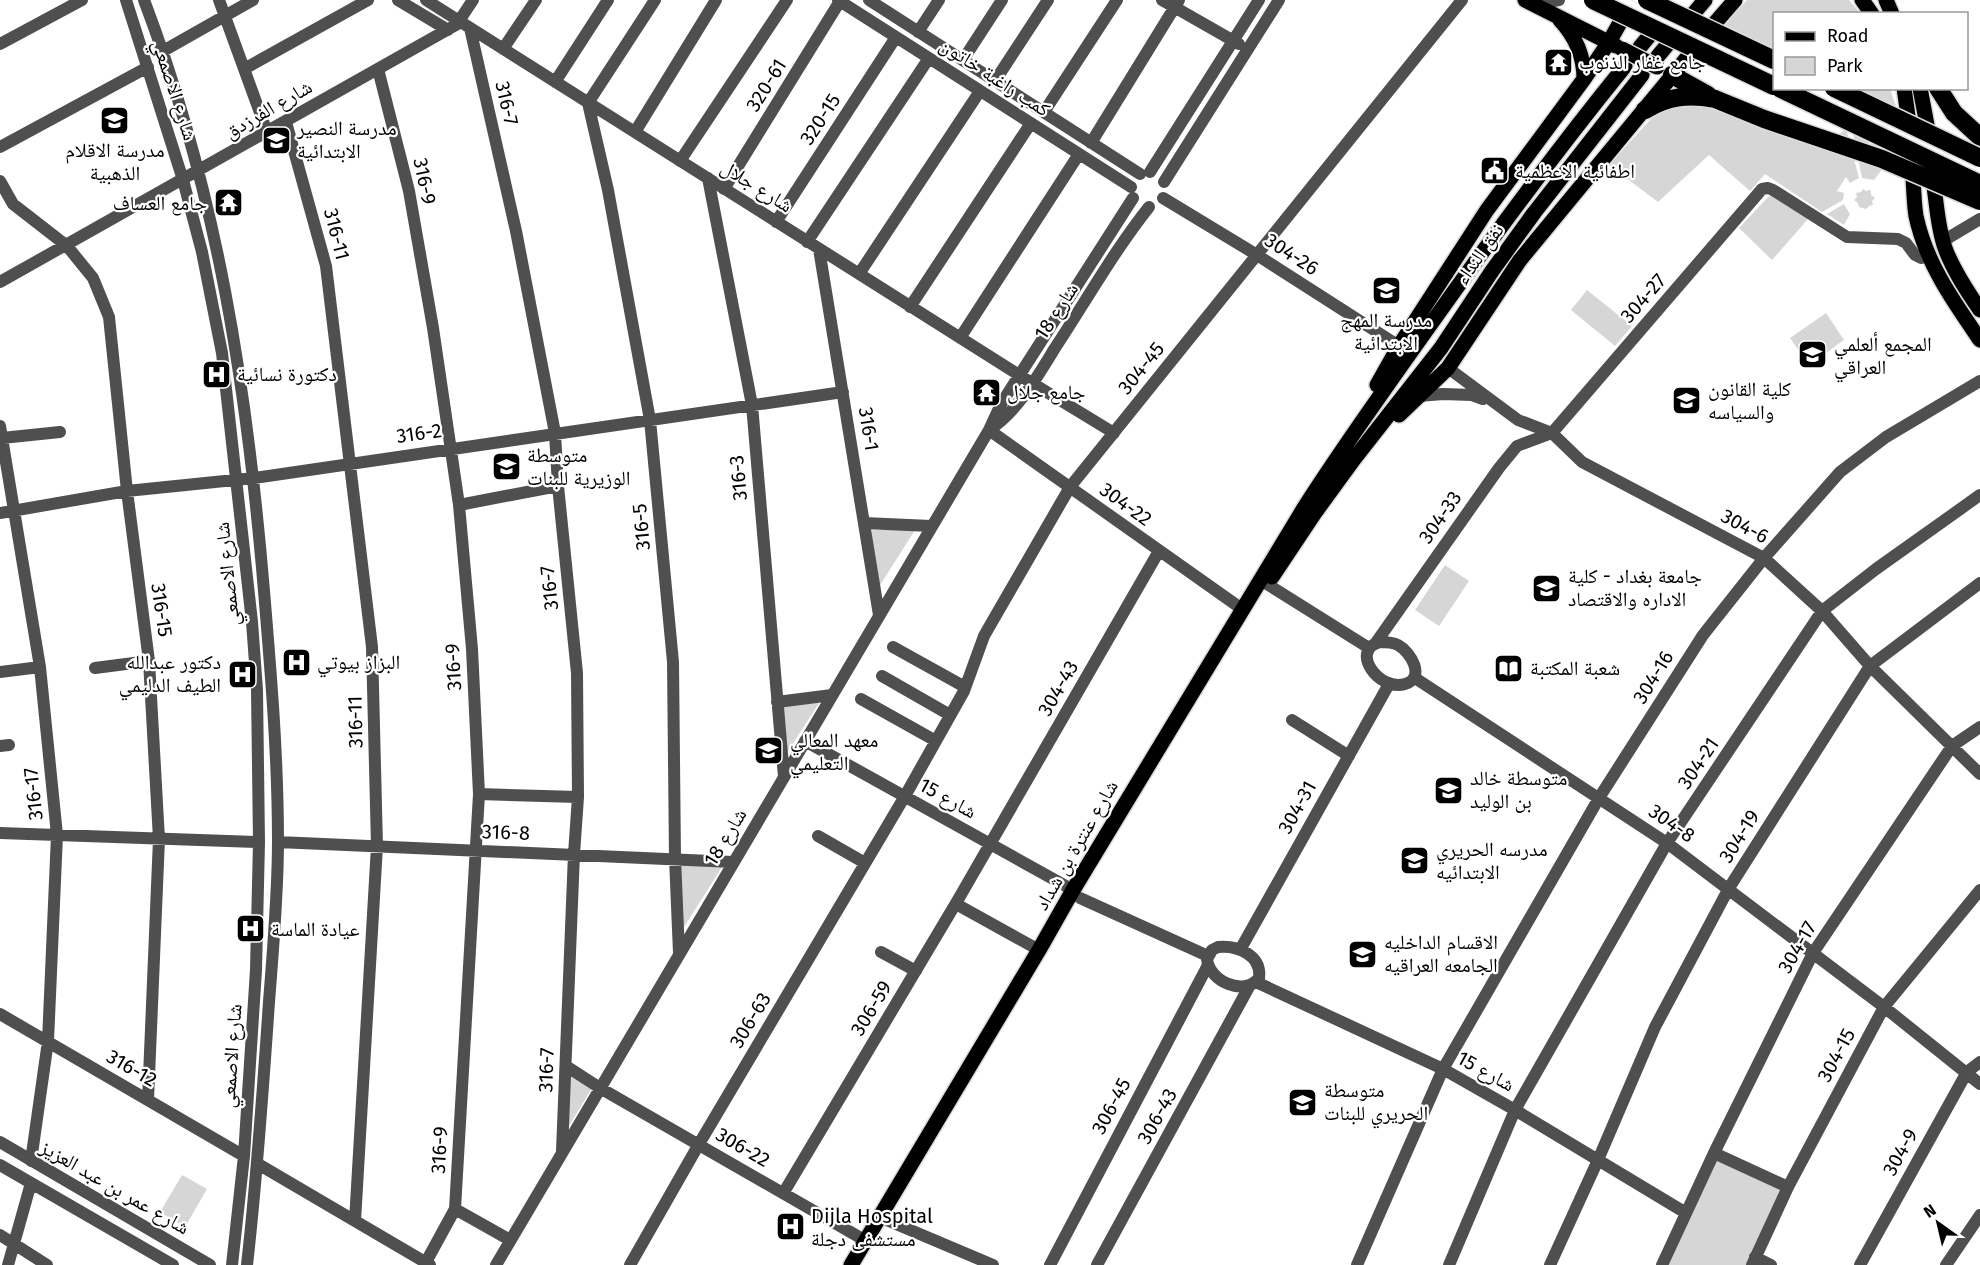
<svg xmlns="http://www.w3.org/2000/svg" width="1980" height="1265" viewBox="0 0 1980 1265" font-family="'Fira Sans','Noto Naskh Arabic',sans-serif">
<style>
.green{fill:#d6d6d6}
.lines{fill:none;stroke-linecap:round;stroke-linejoin:round}
.major-tunnel{stroke:#d9d9d9;stroke-width:15;stroke-dasharray:15 8;stroke-linecap:butt}
.major-casing{stroke:#dbdbdb;stroke-width:18}
.highway-casing{stroke:#dbdbdb;stroke-width:21}
.minor{stroke:#4f4f4f;stroke-width:12}
.major{stroke:#000;stroke-width:15}
.highway{stroke:#000;stroke-width:18}
.major-bridge-casing{stroke:#dbdbdb;stroke-width:18;stroke-linecap:butt}
.highway-bridge-casing{stroke:#dbdbdb;stroke-width:21;stroke-linecap:butt}
.major-bridge{stroke:#000;stroke-width:15}
.highway-bridge{stroke:#000;stroke-width:18}
.labels{text-anchor:middle;dominant-baseline:central;stroke-width:4.5;stroke-linejoin:round;paint-order:stroke}
.poi-label{font-size:20px;fill:#000;stroke:#fff;text-anchor:start}
.street-label{font-size:20px;fill:#000;stroke:#fff}
</style>
<rect width="100%" height="100%" fill="#fff"/>
<!-- green -->
<path class="green" d="M1747,0H1849L1860,13L1774,14V50L1725,25Z
M1854,89H1890L1897,109Z
M1675,101L1712,105L1827,147L1846,128L1859,178L1850,183L1846,177L1837,191L1844,193L1843,200L1822,212L1765,174L1750,191L1709,155L1658,202L1609,165L1659,110Z
M1848,107L1883,168L1874,180L1862,178Z
M1863,189L1866,191L1871,190V195L1875,198L1872,201L1873,205L1869,206L1866,209L1859,207L1858,203L1854,200L1857,197L1856,193L1861,192Z
M1770,195L1808,219L1772,260L1739,228Z
M1844,204L1850,214L1844,225L1827,214Z
M1587,290L1632,326L1615,346L1571,310Z
M1826,313L1844,340L1809,365L1790,338Z
M873,530H915L877,590L868,535Z
M1445,565L1469,581L1439,626L1415,610Z
M821,700L783,759L782,705Z
M681,865L722,867L679,935Z
M570,1073L592,1088L564,1134Z
M1714,1153L1788,1187L1752,1265H1662Z
M182,1175L207,1189L185,1227L160,1212Z"/>
<g class="lines">
<!-- major-tunnel -->
<path class="major-tunnel" d="M1621,21L1632,0"/>
<defs>
<path id="major" d="M1525,0L1616,46
M1862,0L1872,14
M1886,0L1892,14
M1694,13L1705,0
M1560,20C1576,37 1584,56 1584,79
M1715,23L1735,0
M1640,47L1650,35
M1658,56L1668,44
M1904,88L1908,116
M1920,88L1927,125
M1913,179C1914,191 1914,204 1916,216C1926,263 1953,301 1980,340
M1934,187C1937,207 1938,229 1945,248C1953,270 1967,291 1980,310
M1377,385L1399,346L1487,210L1584,79L1609,42L1621,21
M1399,415L1448,368L1520,260L1690,54
M1272,577L1314,514L1354,459L1441,348L1492,271L1534,213L1642,75
M851,1265L1039,950L1073,890L1304,508C1343,447 1386,387 1428,328C1491,239 1556,151 1625,66"/>
<path id="highway" d="M1672,75L1708,95
M1938,88L1954,113L1980,137
M1645,110C1668,96 1689,94 1715,99"/>
</defs>
<!-- major casing -->
<use href="#major" class="major-casing"/>
<!-- highway casing -->
<use href="#highway" class="highway-casing"/>
<!-- minor -->
<path class="minor" d="M126,0L183,180L202,252L222,353L252,622L257,690L259,842L256,970L244,1156L232,1265
M144,0C217,192 247,387 264,591C271,674 278,758 278,841C278,895 273,949 269,1002C263,1090 257,1177 247,1265
M219,0L267,132
M398,0L448,30
M426,0L1019,375L1114,433
M655,0L588,103L608,190L650,420L673,662L675,858L679,953
M838,0L1131,187
M869,0L1140,174
M1162,0L1239,44
M1534,0L1542,3L1559,0
M459,21L473,0
M470,28L516,231L555,433L558,486L577,673L578,797L574,854L562,1151
M918,32L939,0
M0,44L82,0
M503,49L536,0
M163,51L253,0
M963,60L1002,0
M244,69L368,0
M378,69L409,191L433,328L459,505L472,649L479,794L455,1209L426,1262
M995,81L1048,0
M555,82L608,0
M1044,112L1117,0
M286,122L326,266L372,647L377,846L355,1221
M635,132L716,0
M1091,143L1179,0
M0,147L148,67
M680,161L787,0
M1150,172L1259,0
M708,178L752,405L784,777
M0,181L13,204L67,246L93,278L109,317L127,491L149,661L159,839L148,1100
M1164,182L1279,0
M724,189L840,1
M1163,198L1257,255L1399,346
M776,222L896,37
M1943,241L1980,219
M807,242L929,58
M819,249L879,615
M859,274L980,91
M0,282L461,22
M910,307L1031,123
M960,338L1079,154
M1448,368L1518,420L1552,433L1582,462L1764,558L1822,611L1870,666L1980,774
M1419,396L1443,394L1472,395L1483,399
M0,426L40,667L57,835L48,1041L31,1161
M989,430L1242,609
M989,430C1018,411 1037,377 1055,348C1086,301 1114,251 1149,207
M1552,433L1762,189L1768,188L1773,190L1847,237L1898,239L1906,243L1915,255L1921,258L1929,256
M2,438L60,432
M459,505L558,486
M0,513L127,491L254,478L843,392
M864,523L931,526
M1267,584L1369,648
M1380,642C1386,642 1392,642 1398,645C1411,652 1426,678 1405,684C1379,692 1349,650 1380,642Z
M1375,644L1499,468L1517,446L1552,433
M893,647L965,687
M95,668L149,661
M0,672L40,667
M882,676L950,715
M1415,678L1667,843L1884,1007L1980,1084
M861,699L936,741
M777,702L832,695
M1292,720L1349,756
M805,741L1073,890
M0,746L9,745
M479,794L578,797
M0,833L259,842
M818,836L865,863
M278,842L733,862
M1080,898L1208,956
M956,904L1039,950
M1218,947C1237,945 1262,955 1259,978C1244,997 1209,981 1207,959L1212,950Z
M1240,950L1389,684
M881,952L916,971
M1256,982L1443,1069L1515,1110L1686,1213
M0,1014L244,1156
M566,1066L600,1088L866,1241
M0,1142L210,1265
M1714,1153L1788,1187
M258,1164L430,1265
M0,1165L173,1265
M784,1192L959,898L1159,551
M455,1209L510,1240
M889,1221L993,1265
M0,1235L47,1265
M1755,1257L1771,1265
M8,1265L31,1183
M496,1265L989,430L1001,404L1133,198
M630,1265L699,1144L905,796L964,691L984,636L992,622L1070,487L1462,0
M1050,1265L1208,965
M1097,1265L1250,985
M1357,1265L1443,1069L1599,798L1703,635L1764,558L1840,472L1886,437L1980,381
M1449,1265L1515,1110L1667,843L1822,611L1876,569L1980,495
M1550,1265L1598,1160L1655,1027L1729,888L1870,666L1980,583
M1662,1265L1714,1153L1813,953L1952,746L1980,727
M1752,1265L1788,1187L1884,1007L1980,890
M1860,1265L1967,1072L1980,1062
M1946,1265L1980,1215"/>
<!-- major -->
<use href="#major" class="major"/>
<!-- highway -->
<use href="#highway" class="highway"/>
<defs>
<path id="major-bridge" d="M1622,49L1657,67"/>
<path id="highway-bridge" d="M1593,0L1774,86
M1647,0L1774,60
M1779,88L1980,184
M1834,88L1980,158
M1715,99L1764,119L1882,159L1980,201"/>
</defs>
<!-- major-bridge casing -->
<use href="#major-bridge" class="major-bridge-casing"/>
<!-- highway-bridge casing -->
<use href="#highway-bridge" class="highway-bridge-casing"/>
<!-- major-bridge -->
<use href="#major-bridge" class="major-bridge"/>
<!-- highway-bridge -->
<use href="#highway-bridge" class="highway-bridge"/>
</g>
<!-- icons -->
<defs>
<symbol id="temple-square" viewBox="-11 -11 22 22"><rect x="-9" y="-9" width="18" height="18" rx="4" fill="#000" stroke="#fff"/><path d="M0-6L5-2H3V0L6.5 2.5H4V6H1.5V3h-3V6H-4V2.5H-6.5L-3 0V-2H-5Z" fill="#fff"/></symbol>
<symbol id="school-square" viewBox="-11 -11 22 22"><rect x="-9" y="-9" width="18" height="18" rx="4" fill="#000" stroke="#fff"/><path d="M0-5L7-2L0 1L-7-2ZM-4 1L0 2.5L4 1V4Q0 6-4 4Z" fill="#fff"/></symbol>
<symbol id="civic-square" viewBox="-11 -11 22 22"><rect x="-9" y="-9" width="18" height="18" rx="4" fill="#000" stroke="#fff"/><path d="M-.6-6.5H3V-4.5H.6V-3L4-1V1h2V6H-6V1h2V-1L-.6-3ZM-1.2 2.5V6h2.4V2.5Z" fill="#fff"/></symbol>
<symbol id="university-square" viewBox="-11 -11 22 22"><rect x="-9" y="-9" width="18" height="18" rx="4" fill="#000" stroke="#fff"/><path d="M0-5L7-2L0 1L-7-2ZM-4 1L0 2.5L4 1V4Q0 6-4 4Z" fill="#fff"/></symbol>
<symbol id="hospital-square" viewBox="-11 -11 22 22"><rect x="-9" y="-9" width="18" height="18" rx="4" fill="#000" stroke="#fff"/><path d="M-5-5h3v3.5h4V-5h3V5h-3V1.5h-4V5h-3Z" fill="#fff"/></symbol>
<symbol id="library-square" viewBox="-11 -11 22 22"><rect x="-9" y="-9" width="18" height="18" rx="4" fill="#000" stroke="#fff"/><path d="M-6-4Q-3-5.5-.7-3.5V5Q-3 3-6 4ZM6-4Q3-5.5 .7-3.5V5Q3 3 6 4Z" fill="#fff"/></symbol>
</defs>
<g fill-rule="evenodd">
<use href="#temple-square" x="1542" y="46" width="33" height="33"/>
<use href="#school-square" x="98" y="104" width="33" height="33"/>
<use href="#school-square" x="260" y="124" width="33" height="33"/>
<use href="#civic-square" x="1478" y="154" width="33" height="33"/>
<use href="#temple-square" x="212" y="186" width="33" height="33"/>
<use href="#school-square" x="1370" y="274" width="33" height="33"/>
<use href="#university-square" x="1796" y="338" width="33" height="33"/>
<use href="#hospital-square" x="200" y="358" width="33" height="33"/>
<use href="#temple-square" x="970" y="376" width="33" height="33"/>
<use href="#university-square" x="1670" y="384" width="33" height="33"/>
<use href="#school-square" x="490" y="450" width="33" height="33"/>
<use href="#university-square" x="1530" y="572" width="33" height="33"/>
<use href="#hospital-square" x="280" y="646" width="33" height="33"/>
<use href="#library-square" x="1492" y="652" width="33" height="33"/>
<use href="#hospital-square" x="226" y="658" width="33" height="33"/>
<use href="#school-square" x="752" y="734" width="33" height="33"/>
<use href="#school-square" x="1432" y="774" width="33" height="33"/>
<use href="#school-square" x="1398" y="844" width="33" height="33"/>
<use href="#hospital-square" x="234" y="912" width="33" height="33"/>
<use href="#school-square" x="1346" y="938" width="33" height="33"/>
<use href="#school-square" x="1286" y="1086" width="33" height="33"/>
<use href="#hospital-square" x="774" y="1210" width="33" height="33"/>
</g>
<g class="labels">
<!-- poi labels -->
<g class="poi-label">
<text x="1579" y="62">جامع غفار الذنوب</text>
<text x="297" y="128">مدرسة النصير<tspan x="297" dy="23">الابتدائية</tspan></text>
<text x="115" y="150" text-anchor="middle">مدرسة الاقلام<tspan x="115" dy="23">الذهبية</tspan></text>
<text x="1515" y="171">اطفائية الاعظمية</text>
<text x="207" y="203" text-anchor="end">جامع العساف</text>
<text x="1386" y="320" text-anchor="middle">مدرسة المهج<tspan x="1386" dy="23">الابتدائية</tspan></text>
<text x="1834" y="344">المجمع ألعلمي<tspan x="1834" dy="23">العراقي</tspan></text>
<text x="237" y="374">دكتورة نسائية</text>
<text x="1708" y="389">كلية القانون<tspan x="1708" dy="23">والسياسه</tspan></text>
<text x="1007" y="392">جامع جلال</text>
<text x="527" y="455">متوسطة<tspan x="527" dy="23">الوزيرية للبنات</tspan></text>
<text x="1568" y="576">جامعة بغداد - كلية<tspan x="1568" dy="23">الاداره والاقتصاد</tspan></text>
<text x="221" y="662" text-anchor="end">دكتور عبدالله<tspan x="221" dy="23">الطيف الدليمي</tspan></text>
<text x="317" y="662">البزاز بيوتي</text>
<text x="1530" y="668">شعبة المكتبة</text>
<text x="790" y="740">معهد المعالي<tspan x="790" dy="23">التعليمي</tspan></text>
<text x="1470" y="778">متوسطة خالد<tspan x="1470" dy="23">بن الوليد</tspan></text>
<text x="1436" y="849">مدرسه الحريري<tspan x="1436" dy="23">الابتدائيه</tspan></text>
<text x="271" y="929">عيادة الماسة</text>
<text x="1384" y="942">الاقسام الداخليه<tspan x="1384" dy="23">الجامعه العراقيه</tspan></text>
<text x="1324" y="1090">متوسطة<tspan x="1324" dy="23">الحريري للبنات</tspan></text>
<text x="811" y="1216">Dijla Hospital<tspan x="811" dy="23">مستشفى دجلة</tspan></text>
</g>
<!-- street labels -->
<g class="street-label">
<text transform="translate(995 77) rotate(33)">كمب راغبة خاتون</text>
<text transform="translate(766 85) rotate(-58)">320-61</text>
<text transform="translate(175 90) rotate(72)">شارع الاصمعي</text>
<text transform="translate(507 103) rotate(77)">316-7</text>
<text transform="translate(268 109) rotate(-30)">شارع الفرزدق</text>
<text transform="translate(820 119) rotate(-57)">320-15</text>
<text transform="translate(425 181) rotate(78)">316-9</text>
<text transform="translate(757 186) rotate(32)">شارع جلال</text>
<text transform="translate(337 234) rotate(76)">316-11</text>
<text transform="translate(1292 254) rotate(33)">304-26</text>
<text transform="translate(1479 254) rotate(-55)">نفق النداء</text>
<text transform="translate(1643 298) rotate(-49)">304-27</text>
<text transform="translate(1056 311) rotate(-57)">شارع 18</text>
<text transform="translate(1141 368) rotate(-51)">304-45</text>
<text transform="translate(869 429) rotate(81)">316-1</text>
<text transform="translate(419 433) rotate(-8)">316-2</text>
<text transform="translate(738 478) rotate(-95)">316-3</text>
<text transform="translate(1126 504) rotate(36)">304-22</text>
<text transform="translate(1440 517) rotate(-55)">304-33</text>
<text transform="translate(1745 526) rotate(28)">304-6</text>
<text transform="translate(641 527) rotate(-95)">316-5</text>
<text transform="translate(227 574) rotate(-96)">شارع الاصمعي</text>
<text transform="translate(549 588) rotate(-96)">316-7</text>
<text transform="translate(162 610) rotate(82)">316-15</text>
<text transform="translate(453 667) rotate(-93)">316-9</text>
<text transform="translate(1653 677) rotate(-58)">304-16</text>
<text transform="translate(1058 688) rotate(-60)">304-43</text>
<text transform="translate(355 722) rotate(-91)">316-11</text>
<text transform="translate(1698 763) rotate(-56)">304-21</text>
<text transform="translate(33 794) rotate(-96)">316-17</text>
<text transform="translate(948 798) rotate(29)">شارع 15</text>
<text transform="translate(1297 807) rotate(-61)">304-31</text>
<text transform="translate(1672 823) rotate(35)">304-8</text>
<text transform="translate(506 832) rotate(2)">316-8</text>
<text transform="translate(1739 836) rotate(-58)">304-19</text>
<text transform="translate(725 837) rotate(-59)">شارع 18</text>
<text transform="translate(1076 845) rotate(-60)">شارع عنترة بن شداد</text>
<text transform="translate(1797 947) rotate(-60)">304-17</text>
<text transform="translate(871 1008) rotate(-59)">306-59</text>
<text transform="translate(750 1020) rotate(-59)">306-63</text>
<text transform="translate(1836 1055) rotate(-62)">304-15</text>
<text transform="translate(231 1056) rotate(-86)">شارع الاصمعي</text>
<text transform="translate(132 1068) rotate(30)">316-12</text>
<text transform="translate(546 1070) rotate(-88)">316-7</text>
<text transform="translate(1486 1071) rotate(29)">شارع 15</text>
<text transform="translate(1111 1106) rotate(-62)">306-45</text>
<text transform="translate(1157 1116) rotate(-61)">306-43</text>
<text transform="translate(743 1147) rotate(30)">306-22</text>
<text transform="translate(439 1150) rotate(-87)">316-9</text>
<text transform="translate(1900 1152) rotate(-61)">304-9</text>
<text transform="translate(115 1187) rotate(30)">شارع عمر بن عبد العزيز</text>
</g>
</g>
<!-- legend -->
<rect x="1773" y="12" width="195" height="78" fill="#ffffff" stroke="#999999" stroke-width="1.5"/>
<rect x="1785" y="32" width="30" height="9" fill="#000000" stroke="#999999" stroke-width="1.5"/>
<text x="1827" y="42" font-size="18" fill="#000000">Road</text>
<rect x="1785" y="57" width="30" height="18" fill="#d6d6d6" stroke="#999999" stroke-width="1.5"/>
<text x="1827" y="72" font-size="18" fill="#000000">Park</text>
<!-- north arrow -->
<g transform="translate(1938 1223) rotate(326)" stroke="#ffffff" stroke-width="4.5" paint-order="stroke">
<path d="M0-4.5L10 22L0 15L-10 22Z" fill="#000000"/>
<text y="-9" font-size="16" font-weight="bold" text-anchor="middle" fill="#000000">N</text>
</g>
</svg>
